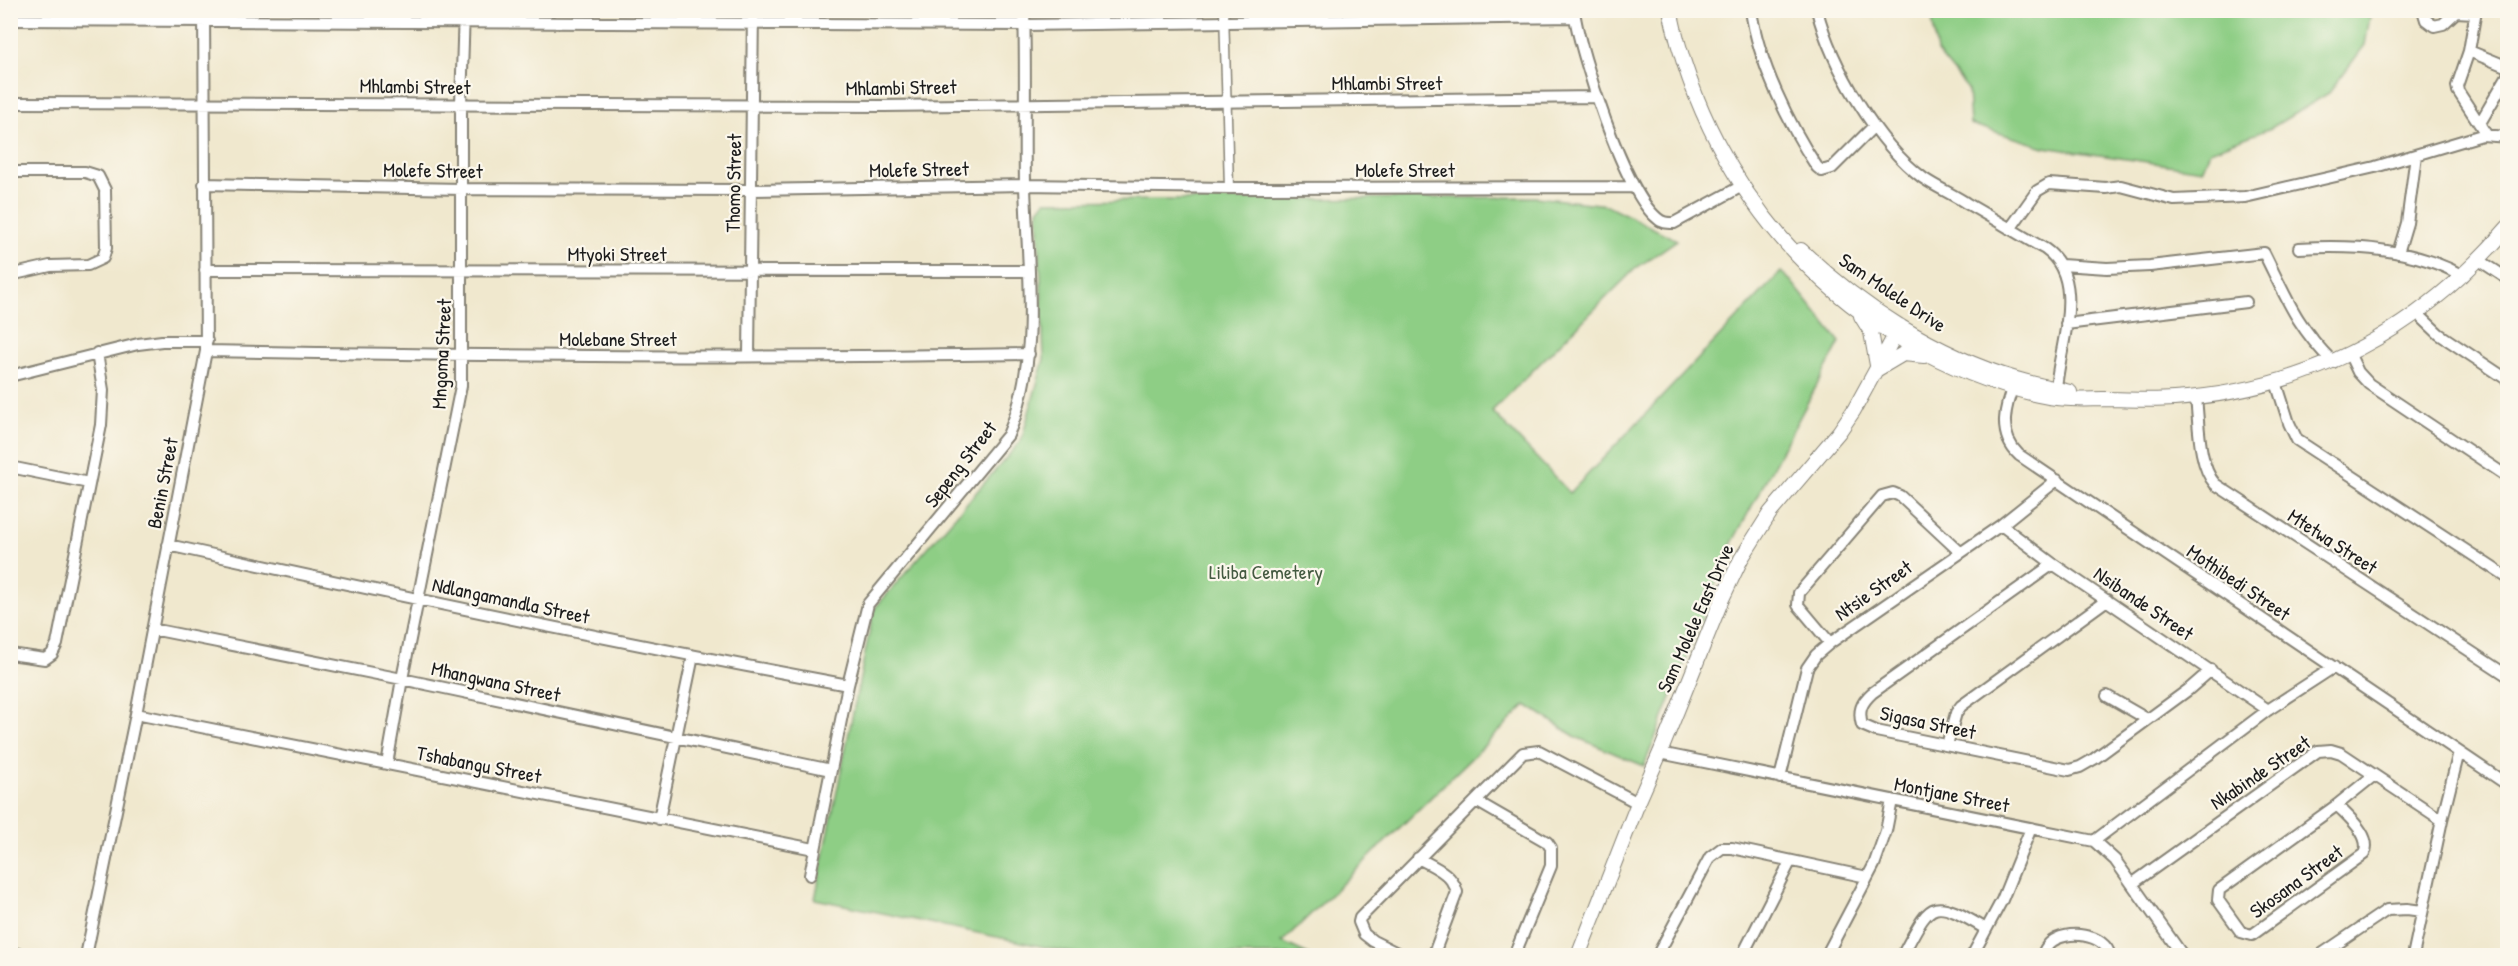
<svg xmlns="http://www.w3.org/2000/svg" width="2518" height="966" viewBox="0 0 2518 966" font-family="'Patrick Hand',sans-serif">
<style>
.green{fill:#8ece85;stroke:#557550;stroke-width:1.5}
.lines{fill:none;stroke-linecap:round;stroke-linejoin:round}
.pedestrian-casing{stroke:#868275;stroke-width:11}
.minor-casing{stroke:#868275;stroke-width:14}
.tertiary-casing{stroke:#868275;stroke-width:16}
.pedestrian{stroke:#fff;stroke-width:8}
.minor{stroke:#fff;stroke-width:10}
.tertiary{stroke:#fff;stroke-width:14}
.labels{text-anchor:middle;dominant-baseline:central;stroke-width:4.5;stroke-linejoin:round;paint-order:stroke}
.street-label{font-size:20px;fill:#1c1c1c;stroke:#fbf7ec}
.park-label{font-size:20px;fill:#445a41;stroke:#fbf7ec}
</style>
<rect width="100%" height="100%" fill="#fbf7ec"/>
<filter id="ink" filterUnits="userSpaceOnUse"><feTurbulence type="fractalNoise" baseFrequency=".0167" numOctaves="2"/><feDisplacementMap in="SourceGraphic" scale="12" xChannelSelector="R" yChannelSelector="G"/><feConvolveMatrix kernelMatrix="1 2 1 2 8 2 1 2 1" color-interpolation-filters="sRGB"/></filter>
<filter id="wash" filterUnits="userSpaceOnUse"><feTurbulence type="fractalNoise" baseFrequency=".008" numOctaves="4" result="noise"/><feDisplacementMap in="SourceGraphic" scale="24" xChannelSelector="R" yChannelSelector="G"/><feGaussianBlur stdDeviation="1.35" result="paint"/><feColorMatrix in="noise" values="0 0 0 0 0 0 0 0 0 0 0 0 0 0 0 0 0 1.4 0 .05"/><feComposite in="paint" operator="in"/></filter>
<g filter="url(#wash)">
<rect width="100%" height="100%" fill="#f0e8ce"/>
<!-- green -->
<path class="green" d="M1931,11V10L2371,11L2365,45L2329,93L2271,128L2210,151L2202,170L2044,147L1970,124L1968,89L1937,52Z
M1536,197L1607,205L1677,240L1635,269L1492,411L1570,493L1781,272L1791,281L1840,342L1731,545L1644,766L1576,737L1526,705L1282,942L1310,955H1083L815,899L874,609L1021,441L1044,359L1038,210L1045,201Z"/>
</g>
<g filter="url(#ink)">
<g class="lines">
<defs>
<path id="pedestrian" d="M1224,10L1229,188"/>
<path id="minor" d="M1751,10C1758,61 1789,125 1817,167L1822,171L1832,168L1873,127
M1817,10C1831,65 1877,144 1923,178C1936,187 1952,194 1966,203C1993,218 2018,234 2045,249C2088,279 2059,346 2056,389
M2423,10L2426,20L2434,26L2443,24L2456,12L2475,13
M2476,10L2469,51L2457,86L2458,91L2486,134
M1574,11C1580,54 1624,191 1657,218C1662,223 1667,223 1674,223L1742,186
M10,20L1025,25L1575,17
M2469,51L2508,67
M10,103L884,106L1596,97
M2480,123L2508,75
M10,172H85L98,176L105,190L106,248L103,258L88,265L50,266L10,275
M204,184L462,189L752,190L1025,185L1229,188L1634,187
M2010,229L2037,191L2049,184L2106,188L2121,186L2174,200L2245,197L2375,167L2482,135L2508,137
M2299,248C2355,245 2414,248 2463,276
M2398,253L2407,223L2416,155
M2479,260L2508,279
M2061,265L2107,268L2150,266L2264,253C2286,297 2297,327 2333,362
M205,270L1028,271
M2417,313L2439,334L2508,380
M2066,324L2246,302
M206,351C481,356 755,359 1029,354
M2350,355L2358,372L2369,384L2508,477
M749,356L753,10
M10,376L138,344L162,341H207
M2015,381C2005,406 1997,434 2019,455L2508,785
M2276,382L2289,423L2297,440L2508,578
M2196,398C2199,423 2198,465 2215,484L2508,676
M10,467L89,483
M2001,525L2053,564L2268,710
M168,545C394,595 621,643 848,685
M2053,564L1872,693C1861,703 1858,711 1862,725L1876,731L2069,770L2080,767L2094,759L2188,690L2211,670
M152,629L402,679L831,770
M1830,643L1798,605L1799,593L1882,496L1893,493L1900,496L1960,552
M10,654L45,659L52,654L57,644L101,425L103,390L97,353
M2107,696L2147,719
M136,714L814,849
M1947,745L1956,713L1961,706L2107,600
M1660,753L2094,841L2115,860L2183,956
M387,764L402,679L461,386V104L464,10
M1780,778L1807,668L1816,655L1830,643L2001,525L2057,480
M1476,801L1547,842L1551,848V866L1514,956
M2337,805C2348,817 2373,836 2364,854L2252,935L2241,932L2218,900L2219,890L2337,805L2373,776
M659,819L693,656
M2094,841L2268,710L2334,667
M1418,858C1434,867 1452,873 1457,892L1433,956
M810,875L848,685L868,604L1008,435C1042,357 1027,268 1025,185C1024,127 1026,69 1024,10
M2132,884L2318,751L2331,750L2341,753L2442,820
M10,952L27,956
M86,956L136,714L206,351L204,10
M1403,956L1373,941L1364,934L1359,922L1360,918L1523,753L1539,751L1638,803
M1657,956L1710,857L1722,848H1732L1867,877
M1742,956L1790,862
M1826,956L1874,865L1886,831L1892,800
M1902,956C1932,900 1930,896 1986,929
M1972,956L2002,900L2031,828
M2042,956C2044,951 2047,946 2050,943C2066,929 2105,933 2110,956
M2319,956L2387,910L2407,909L2422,911
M2413,956L2442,820L2459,752"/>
<path id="tertiary" d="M1670,10C1710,199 1849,350 2038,395C2059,400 2081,400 2103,399C2127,399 2150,401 2174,399C2309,390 2421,330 2508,227
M1801,250C1861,307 1936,355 2016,379C2033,384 2052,388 2070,392
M1861,316L1871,332L1877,365
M1876,370L1903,354L1924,356
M1578,956L1638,803L1660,753L1722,599L1741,559L1770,513L1839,432L1854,410L1900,326"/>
</defs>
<!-- pedestrian casing -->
<use href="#pedestrian" class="pedestrian-casing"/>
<!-- minor casing -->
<use href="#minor" class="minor-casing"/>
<!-- tertiary casing -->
<use href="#tertiary" class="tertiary-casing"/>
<!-- pedestrian -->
<use href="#pedestrian" class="pedestrian"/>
<!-- minor -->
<use href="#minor" class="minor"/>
<!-- tertiary -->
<use href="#tertiary" class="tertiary"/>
</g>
</g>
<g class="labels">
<!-- street labels -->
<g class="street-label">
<text x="1387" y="82">Mhlambi Street</text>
<text transform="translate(415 86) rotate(1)">Mhlambi Street</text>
<text transform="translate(901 87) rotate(-1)">Mhlambi Street</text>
<text transform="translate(919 169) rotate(-1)">Molefe Street</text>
<text x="1405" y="169">Molefe Street</text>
<text transform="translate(433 170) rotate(1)">Molefe Street</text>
<text transform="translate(733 183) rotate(-89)">Thomo Street</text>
<text x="617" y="253">Mtyoki Street</text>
<text transform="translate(1893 292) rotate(34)">Sam Molele Drive</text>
<text x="618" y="338">Molebane Street</text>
<text transform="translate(441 354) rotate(-87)">Mngoma Street</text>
<text transform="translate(960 464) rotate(-52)">Sepeng Street</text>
<text transform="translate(162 483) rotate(-79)">Benin Street</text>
<text transform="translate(2333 541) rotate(33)">Mtetwa Street</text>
<text transform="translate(2239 582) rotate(34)">Mothibedi Street</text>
<text transform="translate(1873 590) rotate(-35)">Ntsie Street</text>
<text transform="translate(511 600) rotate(12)">Ndlangamandla Street</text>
<text transform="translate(2144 603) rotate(34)">Nsibande Street</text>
<text transform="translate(1695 618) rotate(-66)">Sam Molele East Drive</text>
<text transform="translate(496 681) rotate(12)">Mhangwana Street</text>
<text transform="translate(1928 722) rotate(12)">Sigasa Street</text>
<text transform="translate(479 764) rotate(11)">Tshabangu Street</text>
<text transform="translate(2260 772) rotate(-34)">Nkabinde Street</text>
<text transform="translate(1952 794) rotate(11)">Montjane Street</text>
<text transform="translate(2296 881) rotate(-36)">Skosana Street</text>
</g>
<!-- park labels -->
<g class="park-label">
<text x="1266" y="571">Liliba Cemetery</text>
</g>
</g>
<!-- margin -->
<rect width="2518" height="966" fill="none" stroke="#fbf7ec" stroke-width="36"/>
</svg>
